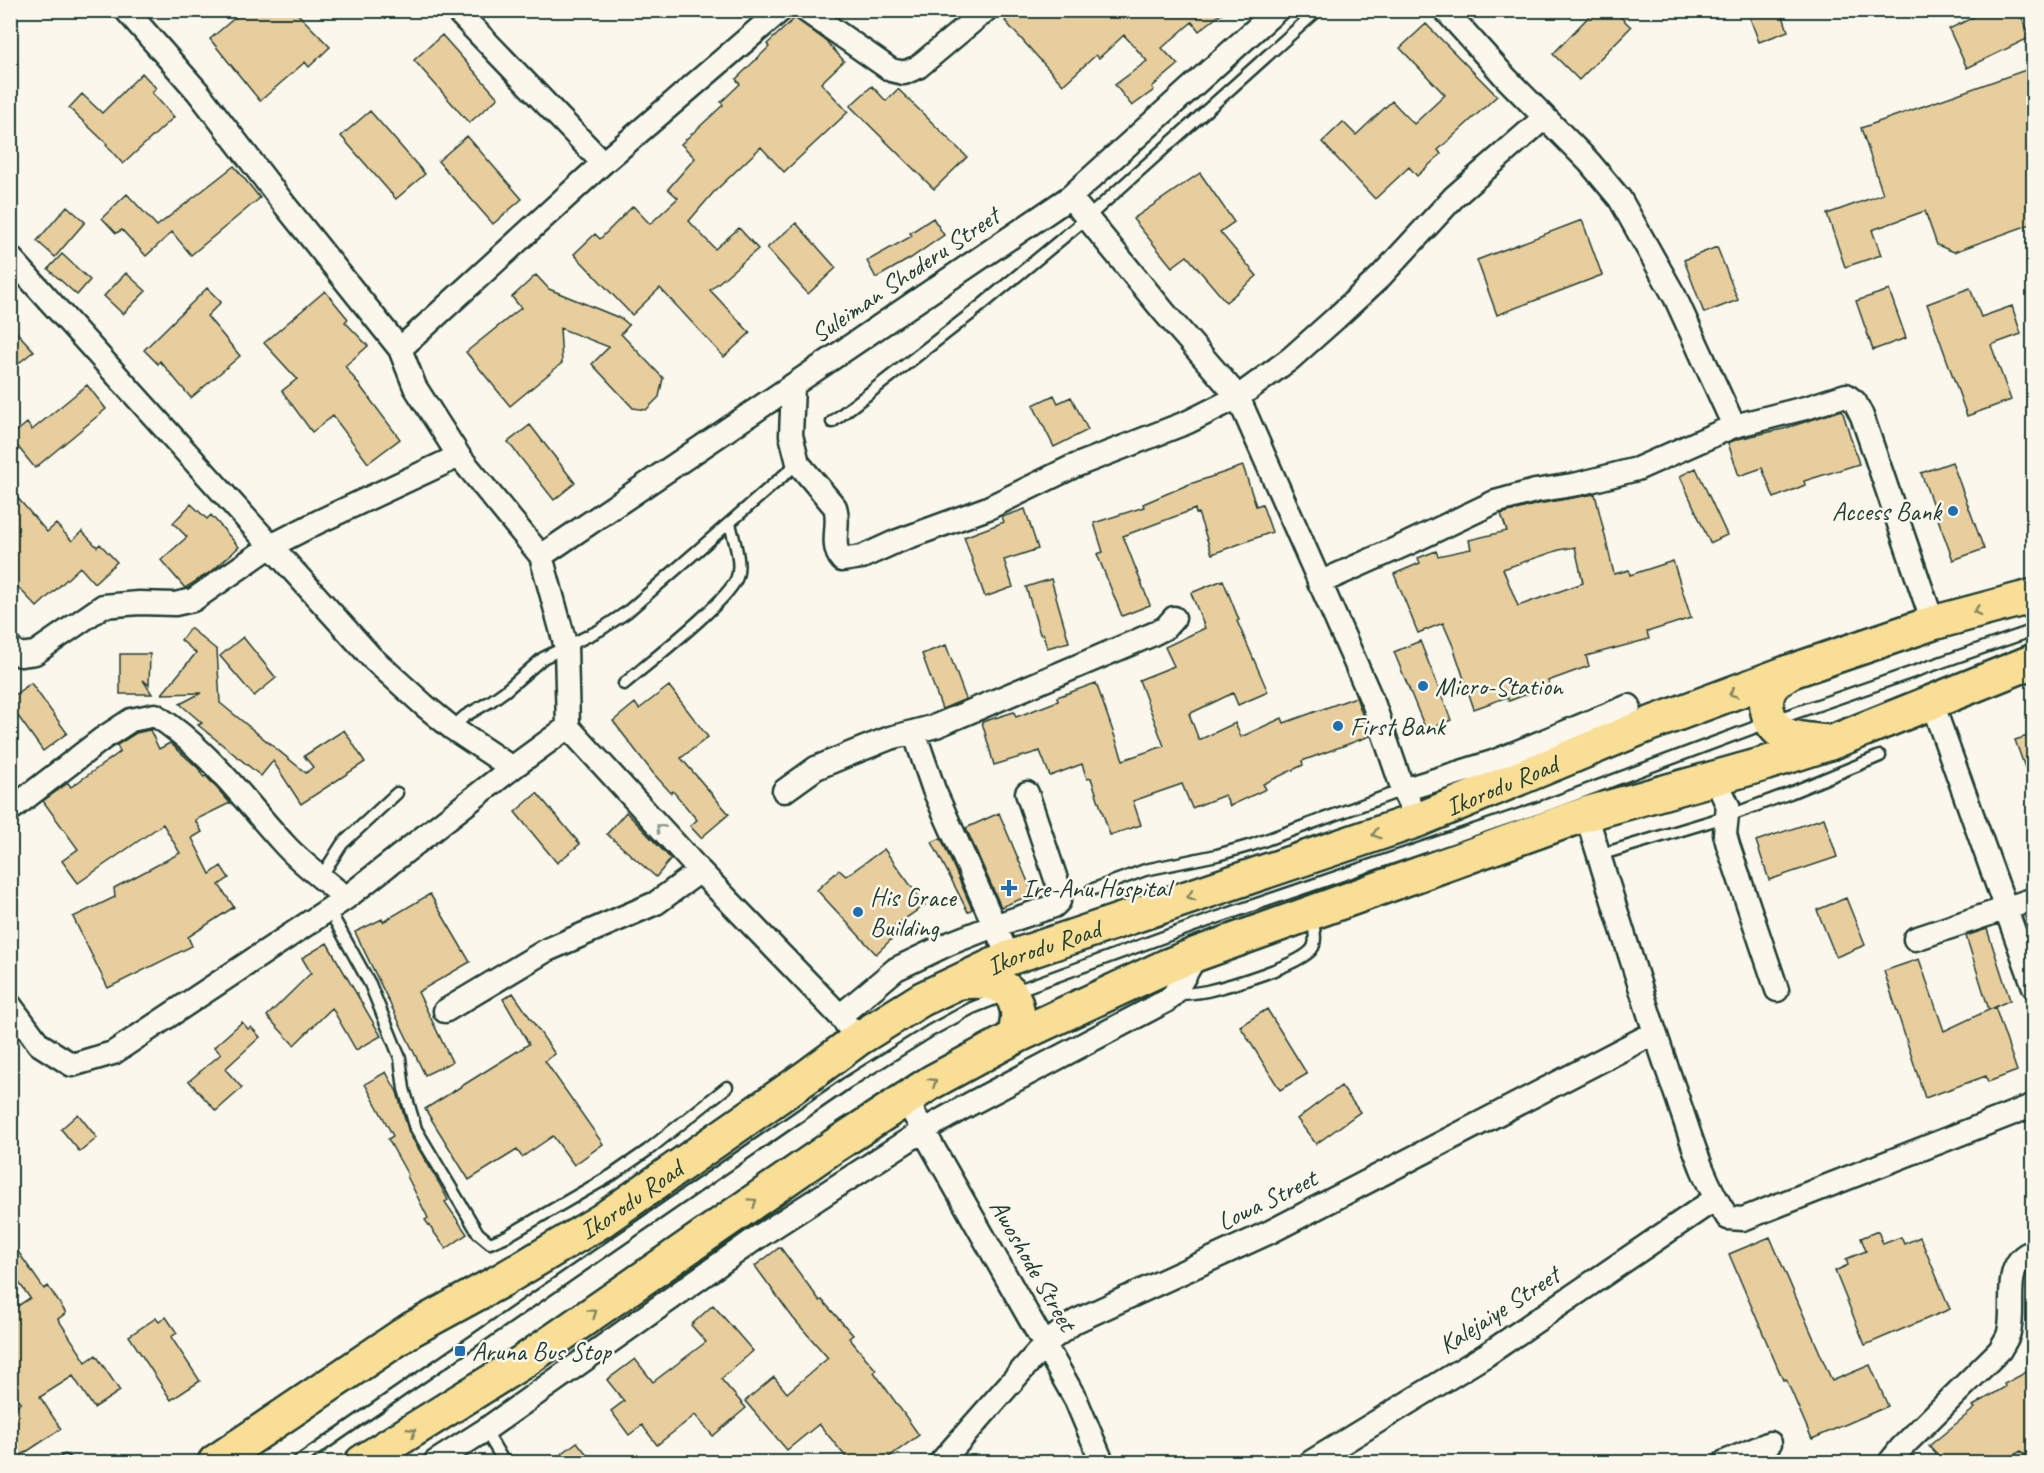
<svg xmlns="http://www.w3.org/2000/svg" width="2044" height="1473" viewBox="0 0 2044 1473" font-family="Caveat,sans-serif">
<style>
.building{fill:#e9ce9d;stroke:#1f3d34;stroke-width:1.5;fill-rule:evenodd}
.lines{fill:none;stroke-linecap:round;stroke-linejoin:round}
.service-casing{stroke:#1f3d34;stroke-width:15}
.minor-casing{stroke:#1f3d34;stroke-width:27}
.trunk-casing{stroke:#1f3d34;stroke-width:38}
.service{stroke:#fbf7ec;stroke-width:10}
.minor{stroke:#fbf7ec;stroke-width:22}
.trunk{stroke:#f9df96;stroke-width:33}
.oneway{stroke:#818660}
.oneway2{stroke:#8d9a90}
.poi-dot{fill:#1f6fb2;stroke:#fbf7ec;stroke-width:2}
.labels{text-anchor:middle;dominant-baseline:central;stroke-width:5;stroke-linejoin:round;paint-order:stroke}
.street-label{font-size:26px;fill:#1f3d34;stroke:#fbf7ec}
.poi-label{font-size:26px;fill:#1f3d34;stroke:#fbf7ec;text-anchor:start}
</style>
<rect width="100%" height="100%" fill="#fbf7ec"/>
<filter id="ink" filterUnits="userSpaceOnUse"><feTurbulence type="fractalNoise" baseFrequency=".0167" numOctaves="2"/><feDisplacementMap in="SourceGraphic" scale="12" xChannelSelector="R" yChannelSelector="G"/><feConvolveMatrix kernelMatrix="1 2 1 2 8 2 1 2 1" color-interpolation-filters="sRGB"/></filter>
<g filter="url(#ink)">
<!-- building -->
<path class="building" d="M244,10H294L330,47L309,67L305,62L260,101L210,39Z
M1017,10H1226L1199,31L1192,22L1162,48L1178,65L1152,87L1154,90L1132,106L1115,85L1147,61L1124,35L1099,58L1096,55L1063,85L1005,21Z
M1595,10H1613L1631,27L1579,80L1553,54Z
M1747,10H1781L1788,31L1759,42Z
M1988,10H2018L2031,37L1967,68L1949,29Z
M795,18L826,41L844,61L821,83L848,112L784,172L761,147L713,193L689,221L715,249L739,228L758,249L710,290L750,333L724,357L660,288L632,315L574,254L595,234L600,239L633,206L650,224L678,198L668,189L695,158L681,144L723,105L721,102L740,84L736,79L769,47L767,44Z
M1426,24L1497,96L1438,150L1441,154L1417,176L1409,167L1375,199L1322,142L1343,122L1356,135L1392,101L1414,124L1445,95L1400,48Z
M442,35L498,98L469,123L414,60Z
M2034,67V223L1954,252L1937,245L1925,211L1872,230L1881,255L1845,267L1827,214L1883,194L1861,128Z
M142,73L156,88L152,93L174,117L123,164L106,145L107,144L69,108L82,94L102,113Z
M872,86L886,101L898,89L967,157L934,189L850,106Z
M370,111L425,174L396,199L341,136Z
M467,136L522,199L493,224L438,161Z
M234,166L260,198L191,255L172,232L146,256L122,230L116,233L102,218L127,194L157,226Z
M1200,173L1234,222L1220,232L1257,276L1226,302L1187,256L1172,267L1133,219Z
M67,206L85,222L55,257L37,241Z
M933,218L944,235L911,258L876,278L867,261L912,236L910,233Z
M1582,220L1602,275L1497,315L1477,260Z
M796,223L836,268L808,294L767,248Z
M1717,247L1738,300L1704,313L1684,260Z
M62,254L90,280L77,295L48,269Z
M126,273L146,291L123,314L104,296Z
M536,275L549,289L622,319L629,325L621,334L663,378L659,397L646,410L633,408L592,364L609,347L560,328L562,363L510,406L466,352L521,308L512,297Z
M207,288L221,302L207,316L240,356L191,398L160,361L158,364L144,350Z
M1970,288L1981,317L2012,306L2021,334L1991,345L2011,400L1967,416L1927,304Z
M1889,290L1906,338L1873,350L1856,301Z
M325,291L348,319L345,322L368,346L345,366L400,439L368,463L333,416L312,432L282,391L297,379L264,343Z
M10,325L34,351L10,370Z
M87,385L106,409L35,468L10,437L27,423L32,430Z
M1054,395L1058,403L1071,397L1088,430L1054,447L1033,405Z
M1842,410L1859,464L1804,481L1805,485L1774,498L1762,468L1739,476L1728,443L1738,439L1783,429Z
M530,425L575,483L554,500L508,442Z
M1952,462L1984,549L1953,560L1921,473Z
M1243,466L1256,506L1262,504L1272,532L1212,554L1198,513L1196,514L1195,509L1123,536L1150,605L1122,616L1097,554L1103,552L1094,523L1144,507L1143,504L1187,485Z
M1696,468L1727,535L1710,543L1680,476Z
M10,489L47,532L56,524L72,541L82,531L97,547L100,544L117,562L94,583L80,567L37,607L18,587L10,594Z
M1595,494L1614,574L1629,570L1630,575L1673,561L1691,618L1647,632L1649,639L1586,656L1589,666L1548,681L1550,685L1509,701L1507,697L1474,709L1453,646L1443,623L1418,633L1394,574L1420,563L1418,558L1436,551L1438,556L1471,549L1469,540L1507,531L1501,514L1538,504ZM1575,547L1583,583L1518,606L1503,569L1559,550Z
M191,504L207,519L211,515L239,547L212,571L185,588L161,560L187,537L173,523Z
M1025,509L1038,549L1004,560L1013,587L985,597L964,537L1004,522L1002,517Z
M1051,579L1069,642L1047,648L1043,634H1040L1026,587Z
M1223,580L1239,620L1237,621L1268,692L1238,705L1233,693L1189,714L1199,740L1235,723L1241,737L1282,718L1284,723L1356,697L1370,736L1302,761L1303,765L1263,784L1266,789L1230,806L1225,795L1192,808L1182,784L1133,801L1141,825L1110,835L1091,778L1087,779L1082,764L1050,776L1040,751L994,765L982,722L1014,712L1016,717L1058,701L1057,697L1096,683L1123,760L1164,746L1139,680L1174,666L1165,647L1205,628L1191,593Z
M190,628L217,650L220,703L306,773L313,767L304,756L344,730L365,762L301,804L273,761L261,776L198,725L202,723L180,704L201,693L162,694L196,653L181,640Z
M243,637L276,678L254,696L220,656Z
M1420,641L1451,720L1426,730L1394,652Z
M946,645L966,699L942,709L922,654Z
M120,654H150L149,685L143,680L152,694H120Z
M31,683L67,733L43,751L10,705V698Z
M669,686L708,737L681,758L729,814L701,838L690,826L697,820L673,791L671,793L653,773L613,721L635,703L639,709Z
M150,730L159,749L170,743L198,768L204,777L206,776L230,803L195,820L202,832L192,838L210,874L221,866L229,878L219,885L234,907L188,937L192,946L108,988L73,917L115,897L114,888L180,853L163,824L78,883L62,861L78,849L43,801L68,783L71,787L120,752L117,745L136,733Z
M2034,734V787H2032L2015,740Z
M537,793L580,844L557,863L515,812Z
M626,812L671,859L656,877L607,834Z
M999,813L1033,894L1001,907L966,828Z
M1824,818L1837,857L1769,880L1756,841Z
M941,838L972,909L968,912L932,842Z
M884,849L925,905L893,927L898,933L876,954L817,890L839,870L846,876Z
M430,894L470,962L418,992L452,1062L425,1075L355,932L382,919L383,922Z
M1846,898L1865,945L1836,957L1817,910Z
M1987,929L2010,1000L1989,1010L1966,936Z
M327,943L381,1036L356,1050L332,1008L294,1045L267,1016L311,973L302,958Z
M1919,959L1944,1031L1995,1007L2017,1071L1988,1082L1986,1076L1925,1098L1884,971Z
M513,993L555,1054L545,1061L603,1144L574,1165L553,1136L522,1157L517,1150L469,1180L425,1109L529,1044L503,999Z
M1267,1009L1307,1074L1280,1090L1240,1026Z
M242,1022L248,1029L251,1027L260,1037L225,1069L242,1088L216,1111L189,1081L221,1054L214,1047Z
M386,1072L397,1092L409,1133L439,1183L448,1200L445,1202L467,1234L446,1249L425,1220L428,1218L407,1176L408,1175L388,1139L393,1136L365,1084Z
M1341,1086L1360,1112L1316,1144L1297,1119Z
M78,1114L97,1138L80,1152L61,1129Z
M1878,1231L1883,1244L1901,1237L1904,1244L1920,1237L1950,1309L1865,1345L1835,1271L1848,1265L1846,1259L1866,1251L1861,1238Z
M1770,1237L1832,1381L1870,1365L1888,1406L1812,1439L1786,1379L1783,1380L1729,1254Z
M10,1240L44,1289L48,1286L66,1313L58,1319L86,1362L96,1355L120,1391L94,1408L73,1376L40,1397L61,1429L11,1462L10,1410L21,1403L10,1387V1311L30,1298L10,1270Z
M780,1247L820,1301L822,1300L853,1335L849,1338L876,1370L874,1372L919,1435L889,1457L893,1462H850L819,1424L787,1450L745,1401L774,1377L787,1393L828,1358L793,1318L755,1266Z
M713,1305L753,1351L721,1379L746,1408L713,1436L695,1415L657,1445L642,1425L629,1435L611,1411L624,1401L607,1380L635,1359L653,1382L706,1342L691,1325Z
M166,1317L177,1333L171,1337L200,1381L171,1400L129,1336L156,1318L159,1322Z
M2034,1368V1462H2031L2021,1451L2002,1462H1943L1929,1446L1975,1408L1973,1406L2005,1387L2004,1384Z
M577,1442L593,1462H551Z"/>
<g class="lines">
<defs>
<path id="service" d="M832,422L972,313L1087,218L1318,10
M624,684C646,665 730,600 737,577C742,561 733,538 730,523
M452,728L465,716L491,701L505,691L543,658L600,630L627,612L798,463
M1599,855L1728,816L1790,793L1880,756
M321,877L342,844L397,793
M1091,890L1145,870L1217,855L1252,845L1403,790
M329,910L370,984L400,1058L404,1089L416,1129L478,1233L490,1243L507,1236L612,1175L648,1150L727,1087
M1175,994C1186,994 1197,993 1207,991C1229,986 1300,965 1312,949C1318,941 1313,925 1312,916
M485,1430L504,1462
M65,1461L66,1462
M298,1462L847,1083L930,1031L972,1008L1010,993L1213,919L1550,804L1772,721L2034,630"/>
<path id="minor" d="M126,10L198,92L284,204L400,349L415,387L459,456L541,556L566,647L568,727L700,871L840,1016L858,1039
M456,10L603,163
M805,10L891,70L904,73L918,67L986,10
M1445,10L1507,79L1589,162L1620,199L1675,297L1734,426
M1070,197L1164,312L1238,397L1374,705L1403,790L1418,820
M10,257L372,658L425,706L452,728L512,768
M400,349L603,163L781,10
M793,386L791,435L798,463L835,507C841,524 829,545 842,560L862,557L895,542L988,508L1072,467L1188,422L1238,397L1290,359L1336,318L1380,277L1454,197L1544,118
M541,556L1070,197L1277,10
M1319,583L1409,543L1495,502L1535,491L1578,484L1637,469L1734,426L1809,407L1846,395L1855,402L1862,416L1933,623
M10,648L20,655L35,653L103,606L139,603L175,604L193,600L271,546L318,522L459,456
M1932,703L2034,987
M914,732L934,790L1009,958
M1715,778L1728,806L1725,834L1728,845L1777,990
M1403,790L1493,762L1629,706
M784,791L816,768L852,753L890,738L936,726L1151,635L1165,628L1174,618
M10,810L102,739L131,720L155,715C208,749 242,798 284,844C302,864 326,881 346,898
M1586,814C1616,909 1644,1004 1677,1097C1691,1138 1703,1182 1728,1218L1743,1219L2034,1105
M1915,939L2034,899
M10,1005L39,1044L72,1065L113,1053L346,898L512,768L568,727
M445,1011L547,950L656,903L700,871
M840,1016L896,969L948,944L994,926L1054,906L1059,901L1061,894L1027,793
M906,1100L1076,1400L1102,1462
M435,1462L485,1430L755,1239L924,1130L970,1104L1166,1001L1174,994L1197,954
M941,1462L1045,1344L1076,1321L1270,1232L1654,1033
M1311,1462L1486,1355L1715,1199
M1725,1462L1770,1443
M1890,1462L1901,1448L2000,1350C2003,1344 2008,1338 2009,1332C2016,1306 2000,1262 2034,1251"/>
<g id="trunk">
<path d="M1789,672C1783,677 1775,681 1771,687C1761,702 1769,726 1784,734C1796,740 1813,740 1827,742"/>
<path d="M960,982C983,980 1012,980 1017,1009C1019,1017 1016,1028 1015,1037"/>
<path id="s1" d="M215,1462L412,1329L502,1280L601,1221L808,1076L858,1039L922,999L1009,958L1418,820L1650,724L1789,672L1933,623L2034,596"/>
<path d="M362,1462L524,1361L834,1146L932,1082L1015,1037L1167,966L1197,954L1586,814L1761,765L1830,743L2034,661"/>
</g>
</defs>
<!-- service casing -->
<use href="#service" class="service-casing"/>
<!-- minor casing -->
<use href="#minor" class="minor-casing"/>
<!-- trunk casing -->
<use href="#trunk" class="trunk-casing"/>
<!-- service -->
<use href="#service" class="service"/>
<!-- minor -->
<use href="#minor" class="minor"/>
<!-- trunk -->
<use href="#trunk" class="trunk"/>
</g>
<!-- one-way arrows -->
<defs><path id="oneway-chevron" d="M-2-3.5L2.5 0L-2 3.5" fill="none" stroke-width="1.6" stroke-linecap="round" stroke-linejoin="round" transform="scale(1.5)"/></defs>
<g class="oneway">
<use href="#oneway-chevron" transform="translate(1977 611) rotate(165)"/>
<use href="#oneway-chevron" transform="translate(1733 693) rotate(159)"/>
<use href="#oneway-chevron" transform="translate(1376 834) rotate(162)"/>
<use href="#oneway-chevron" transform="translate(1191 896) rotate(162)"/>
<use href="#oneway-chevron" transform="translate(933 1082) rotate(-32)"/>
<use href="#oneway-chevron" transform="translate(753 1202) rotate(-35)"/>
<use href="#oneway-chevron" transform="translate(593 1313) rotate(-35)"/>
<use href="#oneway-chevron" transform="translate(412 1432) rotate(-32)"/>
</g>
<use class="oneway2" href="#oneway-chevron" transform="translate(660 828) rotate(-132)"/>
</g>
<!-- markers -->
<g class="poi-dot">
<circle cx="1953" cy="511" r="6"/>
<circle cx="1423" cy="686" r="6"/>
<circle cx="1338" cy="726" r="6"/>
<path d="M1006 879h6v6h6v6h-6v6h-6v-6h-6v-6h6z"/>
<circle cx="858" cy="912" r="6"/>
<rect x="454" y="1345" width="12" height="12" rx="3"/>
</g>
<g class="labels">
<!-- street labels -->
<g class="street-label">
<text transform="translate(905 275) rotate(-34)">Suleiman Shoderu Street</text>
<text stroke="none"><textPath href="#s1" startOffset="1464">Ikorodu Road</textPath></text>
<text stroke="none"><textPath href="#s1" startOffset="978">Ikorodu Road</textPath></text>
<text stroke="none"><textPath href="#s1" startOffset="492">Ikorodu Road</textPath></text>
<text transform="translate(1267 1200) rotate(-26)">Lowa Street</text>
<text transform="translate(1033 1265) rotate(60)">Awoshode Street</text>
<text transform="translate(1499 1310) rotate(-33)">Kalejaiye Street</text>
</g>
<!-- poi labels -->
<g class="poi-label">
<text x="1941" y="511" text-anchor="end">Access Bank</text>
<text x="1435" y="686">Micro-Station</text>
<text x="1350" y="726">First Bank</text>
<text x="1022" y="888">Ire-Anu Hospital</text>
<text x="870" y="897">His Grace<tspan x="870" dy="30">Building</tspan></text>
<text x="472" y="1351">Aruna Bus Stop</text>
</g>
</g>
<!-- margin -->
<rect width="2044" height="1473" fill="none" stroke="#fbf7ec" stroke-width="36"/>
<rect x="18" y="18" width="2008" height="1437" fill="none" stroke="#1f3d34" stroke-width="2" filter="url(#ink)"/>
</svg>
